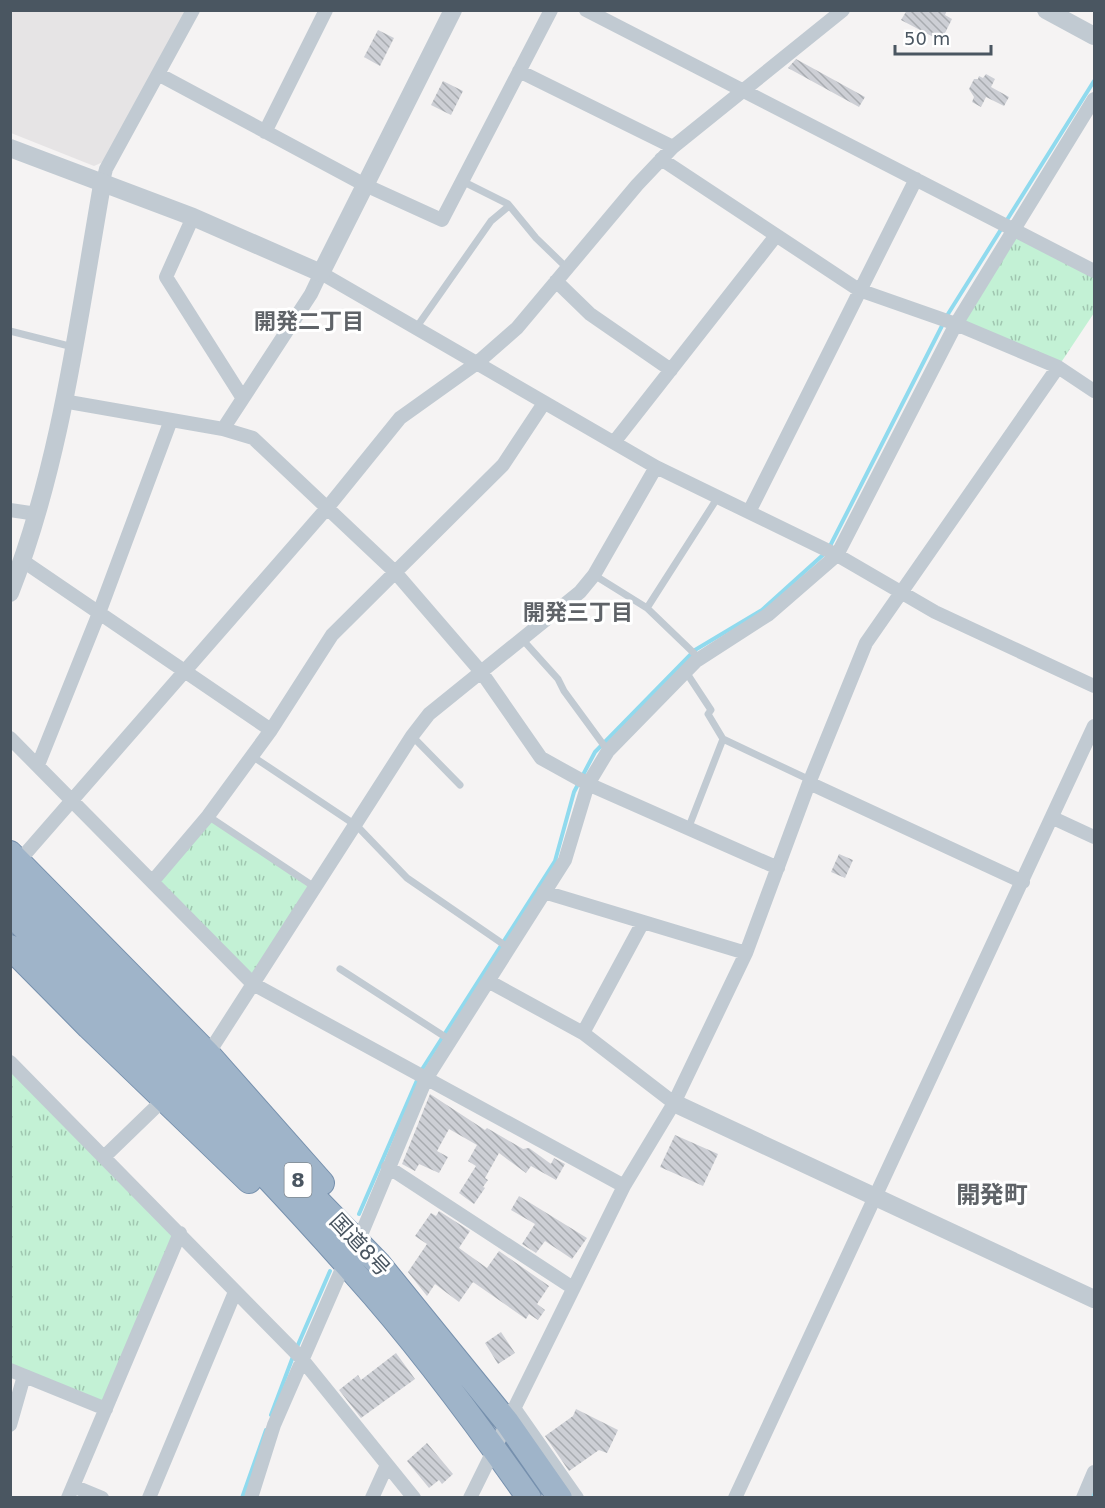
<svg xmlns="http://www.w3.org/2000/svg" width="1105" height="1508" viewBox="0 0 1105 1508" font-family="'DejaVu Sans','Noto Sans JP',sans-serif">
<style>
.education{fill:#e6e4e5}
.park{fill:url(#park-tufts)}
.lines{fill:none;stroke-linecap:round;stroke-linejoin:round}
.stream{stroke:#90daee;stroke-width:4}
.building{fill:url(#building-back-hatch)}
.trunk-casing{stroke:#7690ad;stroke-width:26}
.service{stroke:#c1cad2;stroke-width:7}
.minor{stroke:#c1cad2;stroke-width:14}
.tertiary{stroke:#c1cad2;stroke-width:18}
.trunk{stroke:#9fb4c9;stroke-width:24}
.labels{text-anchor:middle;dominant-baseline:central;stroke-width:6;stroke-linejoin:round;paint-order:stroke}
.shield{fill:#fff;stroke:#808990;stroke-width:1.5}
.shield-label{font-size:20px;font-weight:bold;fill:#4a5661}
.street-label{font-size:21px;fill:#4a5661;stroke:#fff}
.neighbourhood-label{font-size:22px;font-weight:bold;fill:#5f6368;stroke:#fff}
.quarter-label{font-size:24px;font-weight:bold;fill:#5f6368;stroke:#fff}
</style>
<defs>
<pattern id="park-tufts" width="24" height="20" patternUnits="userSpaceOnUse" patternTransform="scale(1.5)"><rect width="24" height="20" fill="#c3f1d5"/><path d="M3 7l-1-3M5 7V3M7 7l1-3M15 17l-1-3M17 17v-4M19 17l1-3" fill="none" stroke="#a0c6b0"/></pattern>
<pattern id="building-back-hatch" width="6" height="6" patternUnits="userSpaceOnUse" patternTransform="scale(1.5)"><rect width="6" height="6" fill="#cdcfd5"/><path d="M-1 5l2 2M0 0l6 6M5-1l2 2" fill="none" stroke="#a8abb0"/></pattern>
</defs>
<rect width="100%" height="100%" fill="#f5f3f3"/>
<!-- education -->
<path class="education" d="M10,11H186L103,162L94,166L11,133Z"/>
<!-- park -->
<path class="park" d="M1014,229L1094,271V313L1058,367L956,324Z
M208,816L314,891L256,980L152,882Z
M10,1061L180,1233L106,1409L11,1370Z"/>
<g class="lines">
<!-- stream -->
<path class="stream" d="M829,548L948,314L1094,81
M421,1071L555,861L574,792L595,752L695,650L762,610L824,554
M359,1214L418,1078
M297,1347L330,1271
M271,1415L294,1354
M242,1498L266,1430
M1092,1498L1094,1491"/>
</g>
<!-- building -->
<path class="building" d="M907,10H947L945,15L952,19L941,41L901,20Z
M378,30L394,38L380,66L364,57Z
M796,59L865,97L859,107L788,68Z
M986,74L995,79L991,87L1009,97L1004,106L986,97L981,107L972,102L974,97L969,89L974,79H978L979,76L983,78Z
M443,81L463,91L451,115L431,105Z
M839,854L853,860L845,878L831,872Z
M430,1094L485,1130L487,1128L523,1149L529,1148L551,1164L554,1158L565,1164L556,1180L531,1166L526,1173L499,1153L485,1178L488,1180L483,1187L485,1188L474,1204L459,1193L476,1166L468,1161L477,1145L449,1129L437,1151L448,1157L439,1173L419,1164L415,1171L402,1164Z
M675,1135L718,1154L703,1186L660,1167Z
M519,1196L587,1238L572,1259L545,1241L536,1253L522,1244L535,1224L511,1210Z
M439,1211L470,1231L459,1248L487,1268L499,1251L549,1286L537,1304L545,1310L538,1320L529,1314L526,1319L473,1282L459,1302L435,1284L427,1296L408,1272L427,1244L415,1236L431,1213L436,1216Z
M501,1332L515,1353L498,1364L485,1343Z
M396,1353L415,1379L361,1418L339,1390L358,1375L361,1380Z
M576,1409L618,1430L607,1453L599,1450L569,1471L545,1436L573,1416Z
M427,1443L453,1474L442,1484L439,1480L429,1488L407,1461Z"/>
<g class="lines">
<defs>
<path id="trunk" d="M10,853L208,1054L322,1183
M10,884L378,1263L507,1422L560,1498
M10,913C127,1032 246,1150 356,1275C419,1345 475,1421 529,1498
M10,947L89,1027L249,1181"/>
</defs>
<!-- trunk casing -->
<use href="#trunk" class="trunk-casing"/>
<!-- service -->
<path class="service" d="M462,181L508,204L536,238L567,268
M416,328L491,221L509,206
M10,331L73,347
M594,575L647,608L700,659
M647,608L718,497
M522,639L558,679L564,691L608,751
M686,672L711,710L708,714L723,739L810,780
M412,736L460,785
M252,756L357,826L407,878L509,948
M208,816L316,888
M688,829L723,739
M340,969L450,1040"/>
<!-- minor -->
<path class="minor" d="M586,10L1094,271
M519,71L673,147
M158,74L365,185L442,220L551,10
M265,132L326,10
M661,159L859,290L956,324L1058,367L1094,391
M102,185L106,169L193,10
M193,217L166,277L242,397
M556,281L590,314L671,370
M63,401L223,429L253,438L395,572L482,673L541,758L588,784L778,868
M223,429L311,294L321,273L656,467L837,555L935,612L1094,686
M615,441L775,237
M10,510L37,514
M749,512L916,179
M23,561L271,730
M10,738L253,984L624,1186
M38,765L99,613L171,420
M809,783L1023,882
M1053,818L1094,837
M19,861L328,507L400,418L477,363L517,328L637,185L673,147L843,10
M152,882L208,816L271,730L332,635L503,465L544,403
M544,892L746,953
M488,981L583,1033L674,1103
M583,1033L643,922
M208,1054L412,736L429,714L580,592L594,575L656,467
M10,1062L301,1358L414,1498
M104,1157L164,1099
M388,1167L573,1288
M358,1242L426,1079L565,860L588,784L608,751L696,661L769,614L837,555L956,324L1094,99
M10,1370L106,1409
M514,1408L577,1498
M10,1425L24,1376
M73,1486L102,1498
M68,1498L180,1233
M149,1498L235,1292
M251,1498L274,1425L345,1262
M372,1498L387,1465
M470,1498L624,1186L674,1103L746,953L809,783L866,643L1058,367
M735,1498L1094,726
M1083,1498L1094,1472"/>
<!-- tertiary -->
<path class="tertiary" d="M1046,10L1094,36
M10,148L193,217L321,273L453,10
M10,593C61,463 78,321 102,185
M674,1103L1094,1299"/>
<!-- trunk -->
<use href="#trunk" class="trunk"/>
</g>
<g class="labels">
<!-- shield labels -->
<rect class="shield" x="284.5" y="1163" width="27" height="34" rx="4.5"/>
<g class="shield-label">
<text x="298" y="1180">8</text>
</g>
<!-- street labels -->
<g class="street-label">
<text transform="translate(360 1245) rotate(47)">国道8号</text>
</g>
<!-- neighbourhood labels -->
<g class="neighbourhood-label">
<text x="309" y="321">開発二丁目</text>
<text x="578" y="612">開発三丁目</text>
</g>
<!-- quarter labels -->
<g class="quarter-label">
<text x="992" y="1195">開発町</text>
</g>
</g>
<!-- border -->
<rect width="1105" height="1508" fill="none" stroke="#4a5661" stroke-width="24"/>
<!-- scale -->
<path d="M895 45v9h96v-9" fill="none" stroke="#4a5661" stroke-width="3"/>
<text x="904" y="45" font-size="18" fill="#4a5661" stroke="#ffffff" stroke-width="4.5" paint-order="stroke">50 m</text>
</svg>
